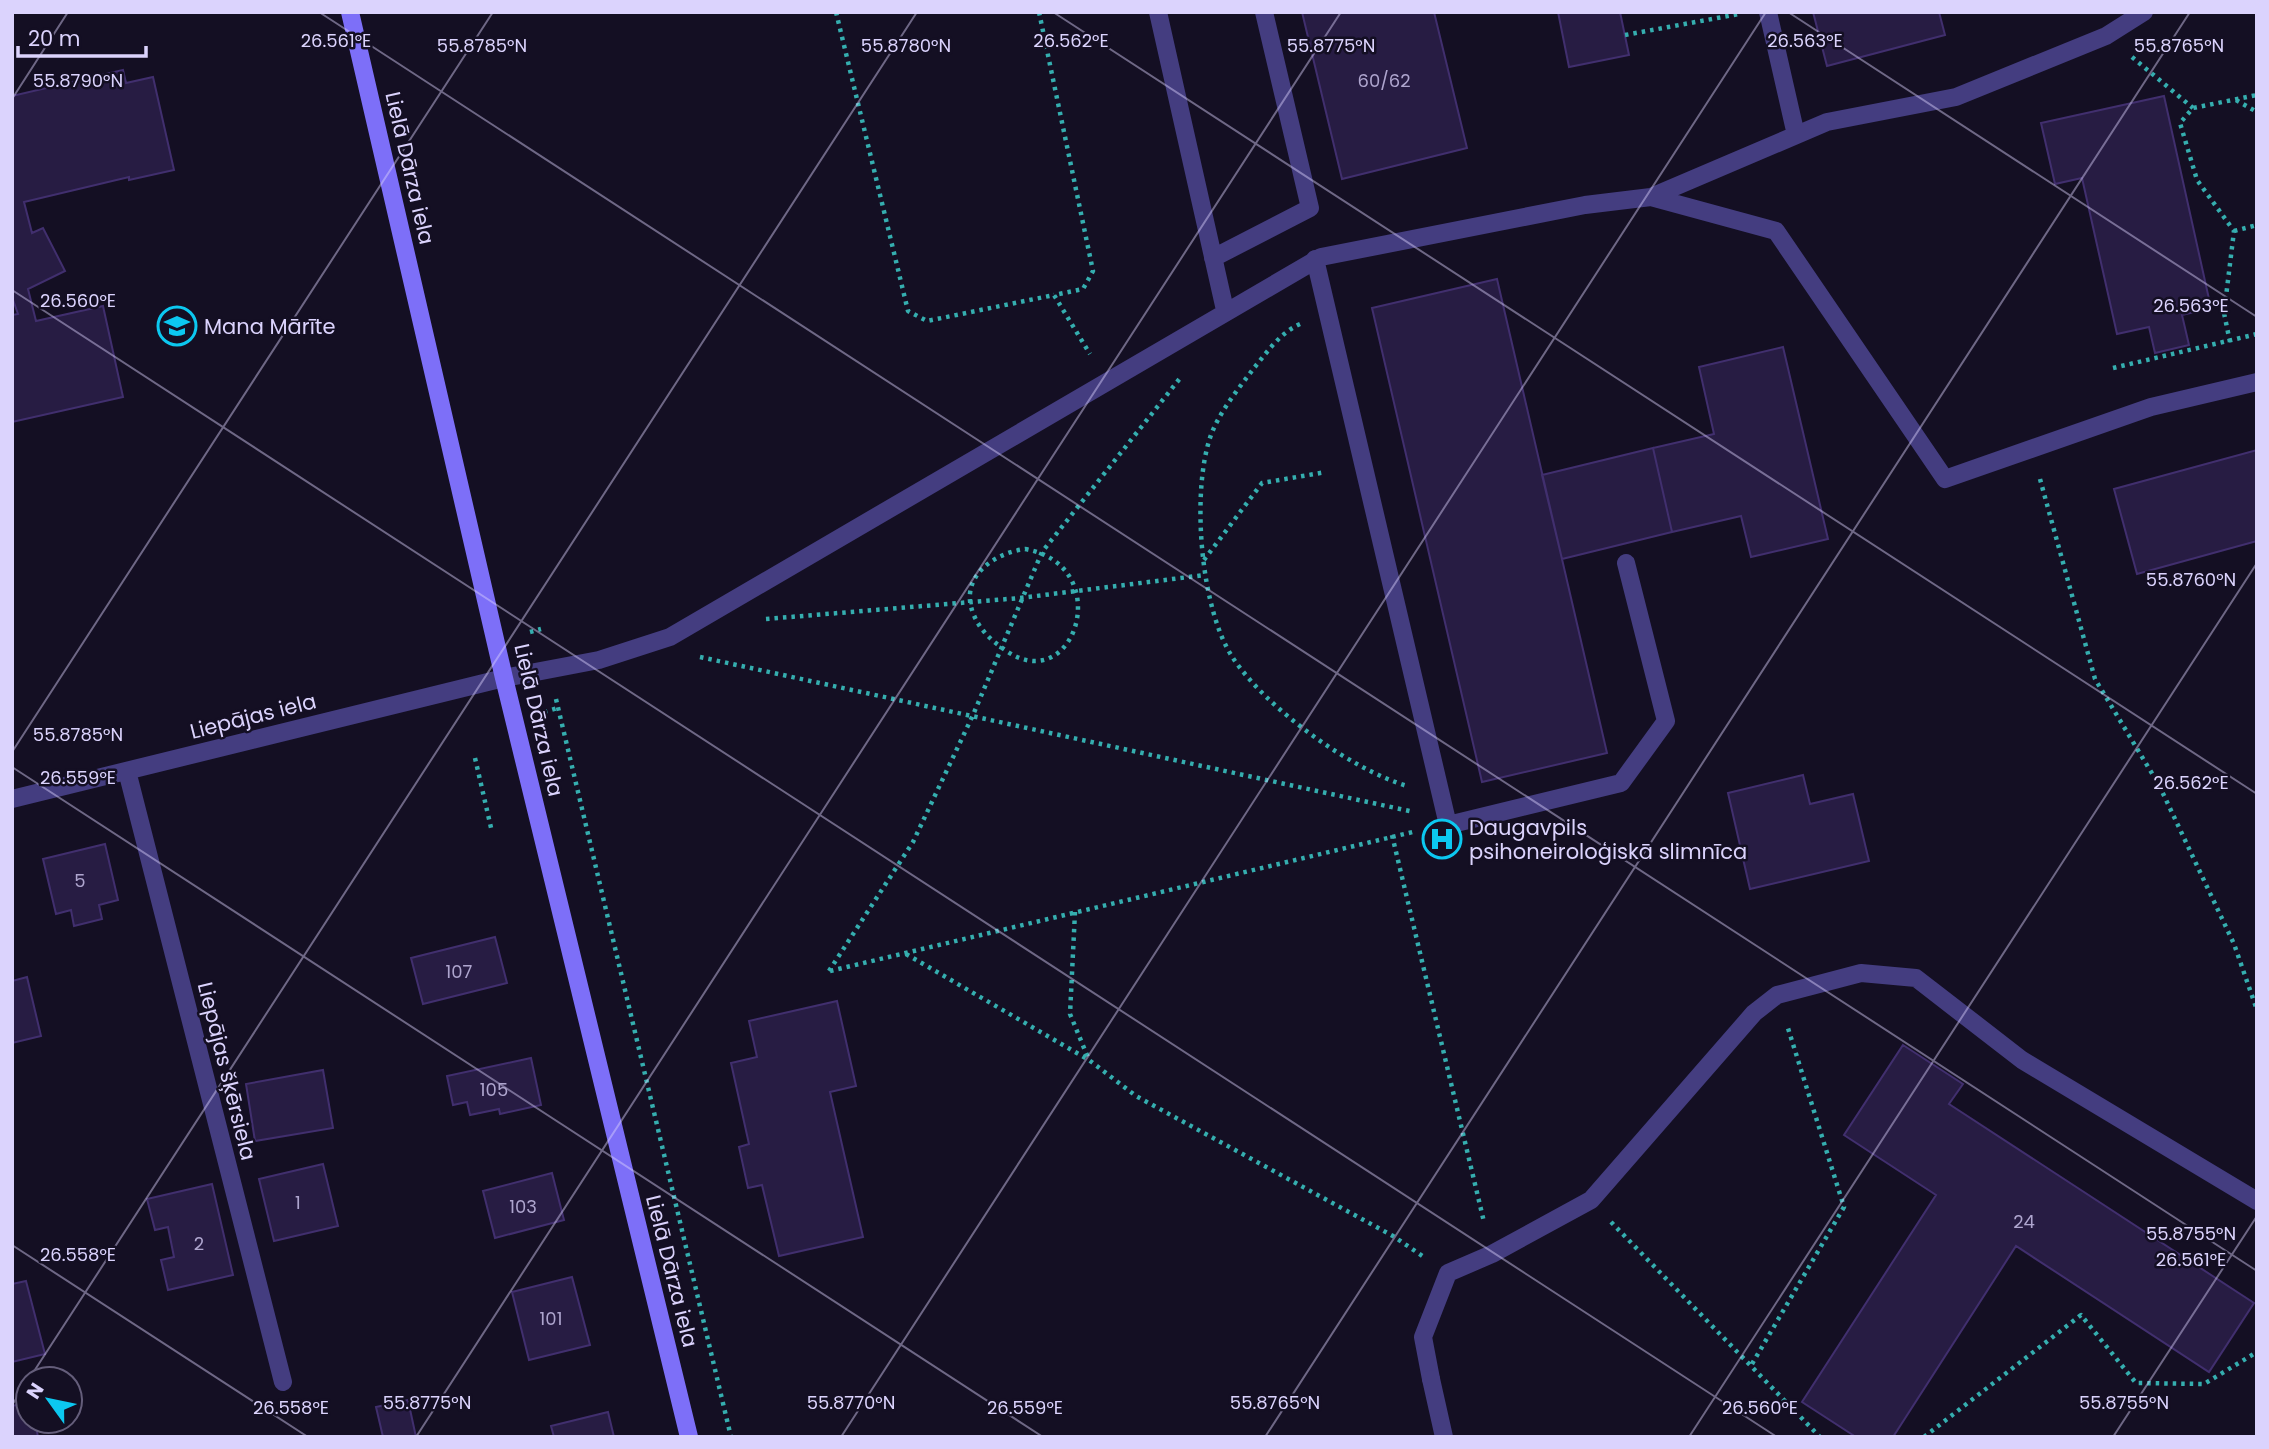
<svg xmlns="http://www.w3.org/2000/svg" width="2269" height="1449" viewBox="0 0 2269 1449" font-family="Poppins,sans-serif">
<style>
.building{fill:#271c43;stroke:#412f6e;stroke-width:2}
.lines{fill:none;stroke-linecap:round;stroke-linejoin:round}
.path{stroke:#35aeaf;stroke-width:4.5;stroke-dasharray:3.5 5;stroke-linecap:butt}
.lane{stroke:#443d80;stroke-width:18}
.street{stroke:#443d80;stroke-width:18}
.secondary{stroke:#7d6ff8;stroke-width:18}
.ticks{fill:none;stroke:#dbd3fd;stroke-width:2;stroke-opacity:0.45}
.labels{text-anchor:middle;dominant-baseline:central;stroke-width:5;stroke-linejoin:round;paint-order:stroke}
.number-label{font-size:18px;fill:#aea5ce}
.street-label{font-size:21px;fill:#dbd3fd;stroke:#140f23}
.poi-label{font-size:21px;fill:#dbd3fd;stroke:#140f23;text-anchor:start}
.ticks-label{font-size:18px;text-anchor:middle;fill:#dbd3fd;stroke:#140f23;stroke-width:5;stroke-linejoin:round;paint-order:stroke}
</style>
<rect width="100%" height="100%" fill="#140f23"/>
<!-- building -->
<path class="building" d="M1302,12H1434L1467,148L1342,179Z
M1558,12H1620L1629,55L1569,67Z
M1813,12H1939L1945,35L1827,66Z
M123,70L126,83L153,77L174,170L129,180V177L24,202L32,233L43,228L65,271L28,289L36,321L103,306L123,397L12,422V315L18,314L12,297V96Z
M2164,96L2211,308L2182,315L2189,345L2155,353L2149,327L2117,334L2082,178L2055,184L2041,123Z
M1497,279L1607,753L1482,782L1372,308Z
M1783,347L1828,539L1751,557L1741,516L1672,532L1653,448L1714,434L1699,367Z
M1653,448L1672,532L1562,559L1542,475Z
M2257,450V541L2137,574L2114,489Z
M1803,775L1810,804L1853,794L1869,861L1750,889L1728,793Z
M105,844L118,900L99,905L102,919L74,926L71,910L56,914L43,859Z
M495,937L507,983L423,1004L411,958Z
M27,977L41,1036L12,1043V981Z
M837,1001L856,1086L830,1092L863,1237L779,1256L762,1185L748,1188L739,1147L749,1144L731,1063L757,1057L749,1021Z
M1903,1045L1963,1084L1949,1104L2254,1303L2209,1372L2016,1246L1893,1437H1856L1802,1402L1936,1195L1844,1135Z
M531,1058L541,1105L500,1114L499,1109L470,1115L467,1102L453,1105L447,1076Z
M323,1070L333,1128L255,1141L246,1084Z
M323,1164L338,1226L274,1241L259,1179Z
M552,1173L564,1220L495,1238L483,1191Z
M212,1184L233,1275L168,1290L161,1260L174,1257L168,1227L155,1230L147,1199Z
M572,1277L590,1345L529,1360L512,1292Z
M26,1281L45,1354L12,1362V1284Z
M408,1400L416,1437H383L376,1407Z
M28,1402V1421H35L38,1437H12V1406Z
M608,1412L614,1437H554L551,1426Z"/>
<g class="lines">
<!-- path -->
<path class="path" d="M836,12L908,311L927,321L1054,295L1090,354
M1039,12L1093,271L1083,289L1054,295
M1625,35L1739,14
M2132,57L2193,108
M2236,100L2257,112
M2234,231L2257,225
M1300,324C1280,333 1268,351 1254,368C1239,388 1220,411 1211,435C1191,490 1200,609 1233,658C1266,708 1350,769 1407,786
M2230,342L2224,313L2234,231L2197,180L2180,123L2193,108L2257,95
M2113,368L2257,334
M2040,479L2095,679L2159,785L2234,944L2257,1010
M1025,549C1116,565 1076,696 1008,652C992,641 980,631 973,613C959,577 994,553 1025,549Z
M1204,560L1262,483L1326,472
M766,619L1020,598L1205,575
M530,632L541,629
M700,657L1414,812
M556,699L731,1437
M544,712L558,708
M475,758L492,832
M1392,835L1484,1222
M1075,912L1070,1014L1089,1060L1136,1096L1393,1236L1424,1257
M906,954L1089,1060
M829,971L913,842L973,715L1042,552L1181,377
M830,971L1417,831
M1611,1222L1820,1437
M1752,1364L1844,1207L1787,1025
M1399,1435V1437
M1924,1437L2081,1315L2136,1383L2204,1384L2257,1352"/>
<!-- lane -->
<path class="lane" d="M1158,12L1225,310
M1768,12L1796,135
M1651,197L1827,122L1956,97L2106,36L2144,12
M1213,258L1310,208L1264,12
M1315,259L1448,825L1621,783L1666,721L1626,563
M504,678L599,660L670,637L1321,257L1585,205L1651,197L1776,231L1945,479L2151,407L2257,382
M1431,1379L1423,1337L1448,1273L1492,1254L1591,1200L1754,1013L1777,995L1861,973L1916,978L2022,1060L2257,1201"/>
<!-- street -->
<path class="street" d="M127,771L283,1382
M12,799L504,678
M1431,1379L1444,1437"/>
<!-- secondary -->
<path class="secondary" d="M350,12L504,678L689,1437"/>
</g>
<!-- ticks -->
<path class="ticks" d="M319,12L2257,1271M1053,12L2257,794M1788,12L2257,317M12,99L68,12M12,290L1777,1437M12,752L493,12M12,767L1043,1437M12,1245L308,1437M29,1379L917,12M12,1405L28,1381M416,1437L1341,12M841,1437L1766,12M1265,1437L2190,12M1689,1437L2257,563M2113,1437L2257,1216"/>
<!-- icons -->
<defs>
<symbol id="school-ring" viewBox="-11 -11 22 22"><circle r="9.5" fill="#140f23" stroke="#0cc8f0" stroke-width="1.5"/><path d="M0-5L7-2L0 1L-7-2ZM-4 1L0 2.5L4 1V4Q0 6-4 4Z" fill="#0cc8f0"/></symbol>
<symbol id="hospital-ring" viewBox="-11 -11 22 22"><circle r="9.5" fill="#140f23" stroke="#0cc8f0" stroke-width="1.5"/><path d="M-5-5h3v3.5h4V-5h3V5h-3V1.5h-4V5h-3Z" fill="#0cc8f0"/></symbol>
</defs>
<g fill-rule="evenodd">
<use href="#school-ring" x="155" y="304" width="44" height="44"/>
<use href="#hospital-ring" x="1420" y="817" width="44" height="44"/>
</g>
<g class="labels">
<!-- number labels -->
<g class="number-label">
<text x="1384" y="80">60/62</text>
<text x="80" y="880">5</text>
<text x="459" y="971">107</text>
<text x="494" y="1089">105</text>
<text x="298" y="1202">1</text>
<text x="523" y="1206">103</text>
<text x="2024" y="1221">24</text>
<text x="199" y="1243">2</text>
<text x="551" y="1318">101</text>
</g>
<!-- street labels -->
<g class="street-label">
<text transform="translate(410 168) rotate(77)">Lielā Dārza iela</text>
<text transform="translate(253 716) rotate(-14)">Liepājas iela</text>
<text transform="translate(539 720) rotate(77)">Lielā Dārza iela</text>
<text transform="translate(227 1071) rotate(76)">Liepājas šķērsiela</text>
<text transform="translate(672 1271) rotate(76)">Lielā Dārza iela</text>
</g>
<!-- poi labels -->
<g class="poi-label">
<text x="204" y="326">Mana Mārīte</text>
<text x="1469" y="827">Daugavpils<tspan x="1469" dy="24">psihoneiroloģiskā slimnīca</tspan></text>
</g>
</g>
<g class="ticks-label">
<text x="336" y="47">26.561°E</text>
<text x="1071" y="47">26.562°E</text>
<text x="1805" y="47">26.563°E</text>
<text x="482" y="52">55.8785°N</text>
<text x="906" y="52">55.8780°N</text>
<text x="1331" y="52">55.8775°N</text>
<text x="2179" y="52">55.8765°N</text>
<text x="78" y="87">55.8790°N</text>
<text x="78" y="307">26.560°E</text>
<text x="2191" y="312">26.563°E</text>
<text x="2191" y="586">55.8760°N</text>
<text x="78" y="741">55.8785°N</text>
<text x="78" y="784">26.559°E</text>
<text x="2191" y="789">26.562°E</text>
<text x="2191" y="1240">55.8755°N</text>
<text x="78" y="1261">26.558°E</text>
<text x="2191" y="1266">26.561°E</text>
<text x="427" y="1409">55.8775°N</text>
<text x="851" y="1409">55.8770°N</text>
<text x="1275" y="1409">55.8765°N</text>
<text x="2124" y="1409">55.8755°N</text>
<text x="291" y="1414">26.558°E</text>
<text x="1025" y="1414">26.559°E</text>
<text x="1760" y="1414">26.560°E</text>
</g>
<!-- border -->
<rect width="2269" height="1449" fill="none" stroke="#dbd3fd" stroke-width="28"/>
<!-- north arrow -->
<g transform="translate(49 1400) rotate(303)"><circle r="33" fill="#140f23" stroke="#645d7a" stroke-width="2"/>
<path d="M0-5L12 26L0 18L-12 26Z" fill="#0cc8f0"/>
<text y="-10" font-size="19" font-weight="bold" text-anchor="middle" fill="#dbd3fd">N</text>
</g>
<!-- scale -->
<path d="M18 46v10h128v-10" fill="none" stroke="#dbd3fd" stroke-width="3.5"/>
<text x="28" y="46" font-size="21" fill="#dbd3fd" stroke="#140f23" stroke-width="5" paint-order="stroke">20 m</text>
</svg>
